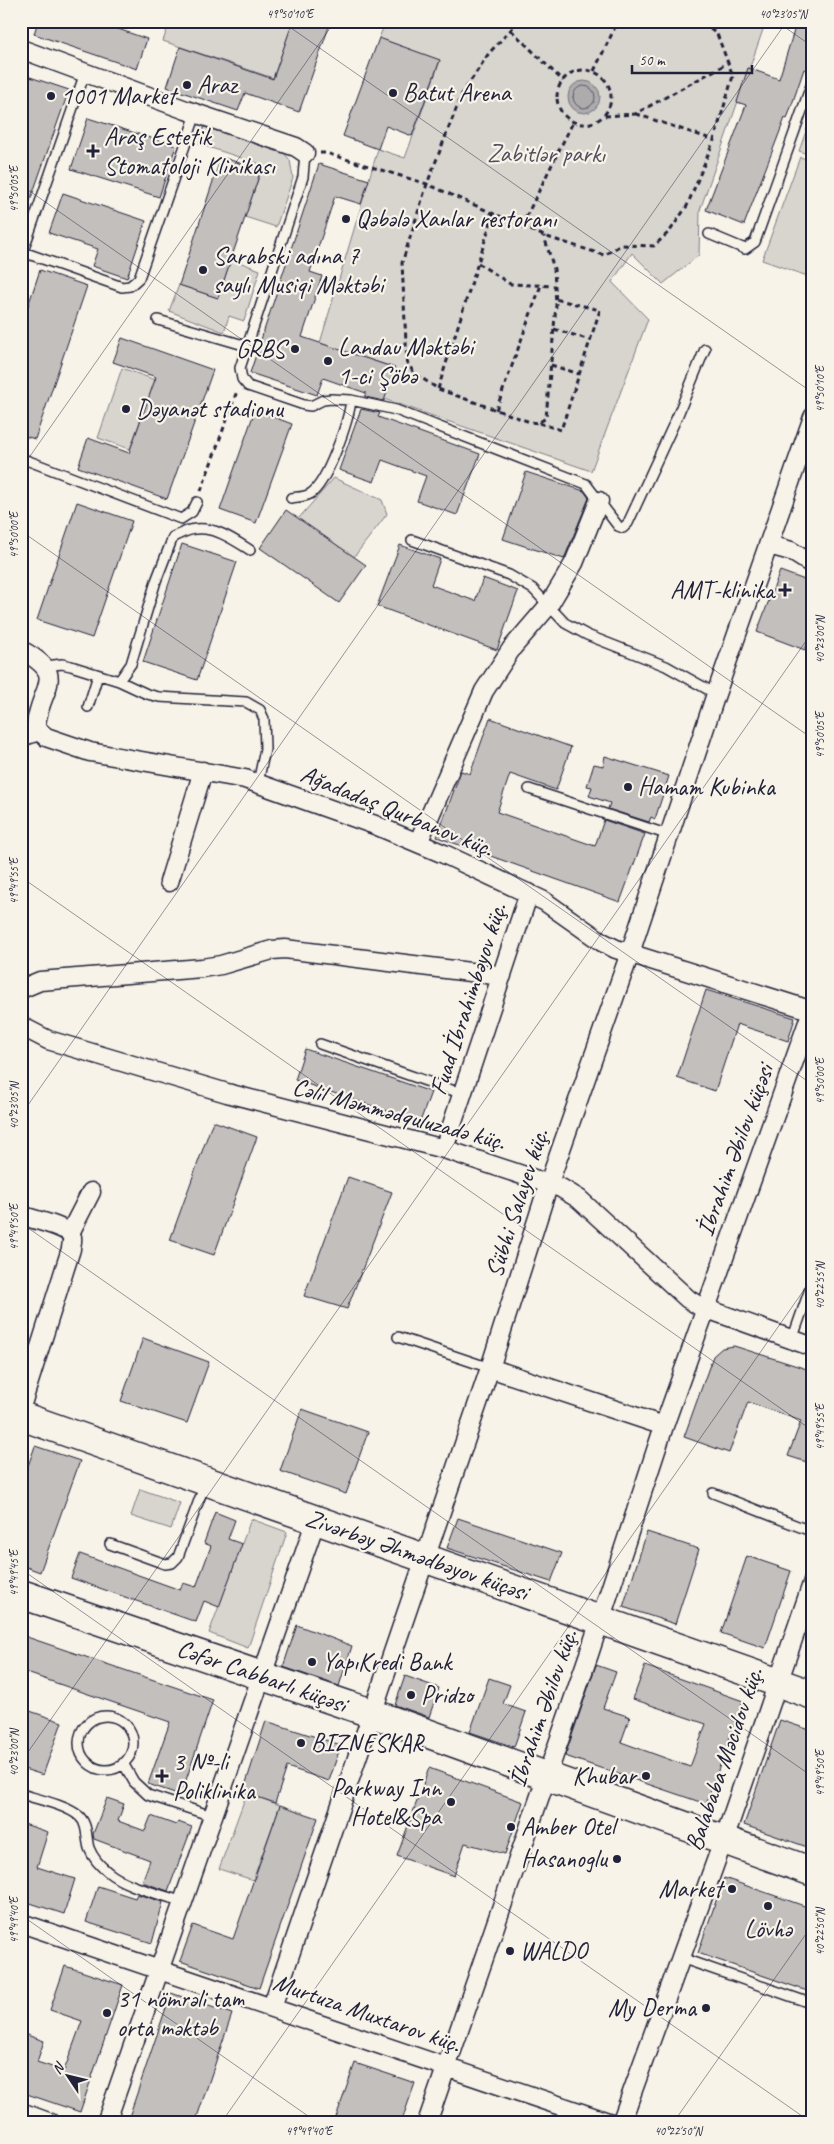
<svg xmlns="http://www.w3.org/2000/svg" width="834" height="2144" viewBox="0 0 834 2144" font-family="Caveat,sans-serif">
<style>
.green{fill:#d8d5cf;stroke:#7d7c85}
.water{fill:#aeabad;stroke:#76747f}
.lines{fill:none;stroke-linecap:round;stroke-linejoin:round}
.shore{stroke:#5a5969;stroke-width:1}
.building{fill:#c2bfbd;stroke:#22223b}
.lane-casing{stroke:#22223b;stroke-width:12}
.street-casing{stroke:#22223b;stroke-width:21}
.primary-casing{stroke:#22223b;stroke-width:31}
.path{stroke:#22223b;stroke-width:3;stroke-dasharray:5 4;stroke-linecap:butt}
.lane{stroke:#f7f3e8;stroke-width:9}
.street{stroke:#f7f3e8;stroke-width:18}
.primary{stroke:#f7f3e8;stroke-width:28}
.ticks{fill:none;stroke:#22223b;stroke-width:1;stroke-opacity:0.45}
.poi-dot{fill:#22223b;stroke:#f7f3e8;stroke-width:2}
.labels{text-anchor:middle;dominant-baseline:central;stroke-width:4.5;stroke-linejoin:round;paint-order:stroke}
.poi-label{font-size:25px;fill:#22223b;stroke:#f7f3e8;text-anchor:start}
.park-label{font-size:25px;fill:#504f60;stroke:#f7f3e8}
.street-label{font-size:25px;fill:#22223b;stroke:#f7f3e8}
.neatline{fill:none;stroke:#22223b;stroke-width:2}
.ticks-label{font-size:12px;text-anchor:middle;fill:#22223b}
</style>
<rect width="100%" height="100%" fill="#f7f3e8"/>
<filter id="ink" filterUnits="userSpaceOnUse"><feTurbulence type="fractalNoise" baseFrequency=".02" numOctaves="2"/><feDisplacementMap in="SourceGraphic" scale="10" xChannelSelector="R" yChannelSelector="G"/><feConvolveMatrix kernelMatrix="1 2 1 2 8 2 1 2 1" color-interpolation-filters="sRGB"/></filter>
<g filter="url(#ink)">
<!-- green -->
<path class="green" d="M170,21H292L293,22L273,78L163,41Z
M386,21H766L700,210L699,255L663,284L632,253L612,282L648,319L591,471L384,399L395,368L320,343L378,149L405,158L440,61L379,38Z
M811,117L813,118V156L799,151Z
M204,127L282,151L290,160L293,178L276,227L245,217L263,165L199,144Z
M800,157L813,161V278L762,260Z
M231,259L260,270L244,321L229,316L224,332L169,311L179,285L218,298Z
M122,368L155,380L130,449L98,438Z
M334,478L382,500L387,514L354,557L298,519Z
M140,1489L180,1503L171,1529L131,1516Z
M251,1519L287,1532L248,1648L209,1633Z
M243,1792L280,1805L253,1880L219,1869L245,1798Z"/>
<!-- water -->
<path class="water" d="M568 97a16 16 0 1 1 32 0a16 16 0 1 1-32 0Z"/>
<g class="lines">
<!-- shore -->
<path class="shore" d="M573 97a11 11 0 1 1 22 0a11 11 0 1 1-22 0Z"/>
</g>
<!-- building -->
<path class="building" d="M38,21H95L147,39L137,69L34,34Z
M293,21H331L299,112L245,93L238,111L167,87L180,47L273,79Z
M797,21L813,24V63L810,71L804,69L787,119L785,118L744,225L706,210L746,105L737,102L748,68L779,79Z
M379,38L440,60L412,136L386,126L378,149L343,136Z
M21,74L69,90L23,221H21Z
M88,118L176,146L159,197L71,169Z
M221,157L261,170L218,298L179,285Z
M319,164L369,180L361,204L335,196L310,272L322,276L302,337L395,368L384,401L365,397L366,393L323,378L317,395L250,373Z
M63,193L146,221L127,278L92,266L98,249L49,233Z
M40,270L87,286L35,439L21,435V327Z
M122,338L213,370L167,499L78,467L88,438L129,453L156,377L113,362Z
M361,409L380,413L378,417L480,454L457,515L417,501L426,476L382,460L374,482L339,470Z
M255,410L292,424L256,523L220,510Z
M526,472L584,491L589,498L564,559L503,539Z
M77,502L132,521L92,638L37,620Z
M286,510L366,565L339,603L260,548Z
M182,544L237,562L197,680L143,662Z
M400,545L440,559L431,585L475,601L483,578L518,591L497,650L377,606Z
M780,571L813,583V630L805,650L757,632Z
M490,718L571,747L556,790L510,774L497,812L595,846L604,820L645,834L620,902L437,837L461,771L470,774Z
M605,756L669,776L655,819L651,817L649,822L608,809L610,803L589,796L592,787L587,786L594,764L603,766Z
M706,990L795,1018L788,1041L737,1024L715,1091L677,1078Z
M305,1049L431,1092L420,1122L295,1080Z
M213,1121L257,1137L214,1255L170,1240Z
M348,1177L392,1192L347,1309L304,1296Z
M143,1338L209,1362L187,1423L121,1401Z
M734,1346L813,1371V1464L788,1456L801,1421L748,1402L729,1453L684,1437L713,1356L722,1348Z
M302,1409L368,1432L346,1494L280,1471Z
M35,1446L80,1461L40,1572L21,1565V1486Z
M215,1512L235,1520L228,1539L242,1544L219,1607L204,1601L196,1622L71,1578L80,1554L180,1590L183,1583L196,1587L211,1546L204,1543Z
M458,1518L562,1553L551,1582L447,1548Z
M647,1532L699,1549L675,1624L623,1607Z
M747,1556L791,1571L765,1648L721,1633Z
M297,1625L352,1646L339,1686L283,1667Z
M21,1635L213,1700L181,1795L148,1784L170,1722L21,1671Z
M596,1665L616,1672L603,1708L630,1717L621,1742L690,1767L706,1724L633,1699L645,1666L743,1701L706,1804L565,1756Z
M405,1676L439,1688L429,1717L395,1705Z
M489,1678L510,1685L503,1704L526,1712L514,1747L470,1732Z
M21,1708L62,1722L43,1775L21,1768Z
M780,1720L813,1731V1849L744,1825Z
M266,1721L341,1745L329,1781L287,1767L275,1803L243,1792Z
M429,1768L523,1802L505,1854L465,1843L454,1876L397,1856Z
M107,1798L124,1804L118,1821L145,1831L151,1816L176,1825L178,1822L192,1827L168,1891L142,1882L150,1860L94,1839L93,1834Z
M280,1805L318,1818L259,1988L180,1961L193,1925L233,1939Z
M21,1823L48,1832L37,1867L75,1879L64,1914L21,1900Z
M724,1878L813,1909V1993L698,1953Z
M98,1886L135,1898L137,1894L163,1902L152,1943L86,1922Z
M65,1966L123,1985L80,2112L21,2092V2033L44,2041L37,2062L64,2071L82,2021L50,2010Z
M171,1993L232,2014L195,2123H127Z
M355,2063L415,2083L401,2123H334Z"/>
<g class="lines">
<defs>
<path id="lane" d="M135,21L139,23
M21,25L23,21
M305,153L303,177L240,368L242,379L248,386L304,405L311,406L323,400L331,399L351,400L396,410L586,484L618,526L623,528L628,523L677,417L705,349
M709,234L745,249L755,242L813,80
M23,252L122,287L130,286L139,278L196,114
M21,257L85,73
M158,320L247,346
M21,458L181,519L192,512L197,502
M291,498C297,497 305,497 310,494C327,484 349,420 351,400
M412,540L509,575L533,589L565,623L587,635L666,666L716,694
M46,666L62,664L71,666L119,681L131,664L156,581L173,537C180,534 189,529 196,529C216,527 234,540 250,550
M119,681L147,694L159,697L246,702L260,710L264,719L265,749L258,783
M88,707L98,675
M529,789L669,835
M320,1044L463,1094
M398,1337L490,1368
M792,1340L813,1280
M713,1493L813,1532
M110,1544L165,1564L172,1563L178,1557L205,1484
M79 1743a27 27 0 1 1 54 0a27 27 0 1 1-54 0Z
M123,1763L134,1782L148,1795L212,1816
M21,1794C37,1799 66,1805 79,1816C88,1824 86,1838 89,1848C93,1858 100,1866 108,1872C126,1887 161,1894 183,1902
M681,1958L813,2004"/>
<path id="street" d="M21,49L186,110L296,147L305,153
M769,545L791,551L813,565
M21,650C70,676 40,686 36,725L39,731L46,737L90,752L245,779L375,825L444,854L544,901L602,942L616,949L813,1011
M21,737L39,731
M418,843L484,691L512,648L549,605L574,563L599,501
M169,882L203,771
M21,989L40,981L202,968L221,965L272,950L285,949L502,976
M21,1026L48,1040L227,1093L444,1149L561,1188L579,1199L688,1299L699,1306L813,1347
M444,1149L529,893
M21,1215C31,1219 69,1227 72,1237C73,1240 71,1245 71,1249L21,1407
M70,1233L91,1192
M490,1368L664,1426
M21,1923L611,2123
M272,2007L490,1368L549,1183L630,953L716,694L813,417
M21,2112L51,2123
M106,2123L316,1520
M427,2123L589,1654L664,1426L813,1008
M621,2123L730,1822L813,1581"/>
<path id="primary" d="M21,1416L813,1695
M21,1594L371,1713L813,1872"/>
</defs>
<!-- lane casing -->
<use href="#lane" class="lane-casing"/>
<!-- street casing -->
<use href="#street" class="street-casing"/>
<!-- primary casing -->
<use href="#primary" class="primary-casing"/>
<!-- path -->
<path class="path" d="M519,21L489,53L462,94L427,184L402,263L407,362L414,373L438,389L530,422L538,423L546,418L556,305L554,269L544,236
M511,30L563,81
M557 97a27 27 0 1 1 54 0a27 27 0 1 1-54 0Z
M594,71L618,21
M636,114L714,140
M605,116L635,114L728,63
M320,153H326L427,184L544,236L604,255L621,245L654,246L670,231L687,206L714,140L733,76L717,34L699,21
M522,225L573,122
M478,263L510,284L555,286
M554,329L590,340
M551,365L579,374
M438,389L494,212
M496,410L541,285
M539,423L561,430L600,310L555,299
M201,491L237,391"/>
<!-- lane -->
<use href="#lane" class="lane"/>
<!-- street -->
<use href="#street" class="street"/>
<!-- primary -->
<use href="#primary" class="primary"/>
</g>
</g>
<!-- ticks -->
<path class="ticks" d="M281,21L813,393M776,21L813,47M21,185L813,739M21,469L335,21M21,531L813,1085M21,877L813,1431M21,1115L787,21M21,1223L813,1777M21,1569L812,2123M21,1762L813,631M21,1915L318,2123M221,2123L813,1277M673,2123L813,1924"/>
<!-- markers -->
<g class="poi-dot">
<circle cx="187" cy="85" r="5"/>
<circle cx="393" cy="93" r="5"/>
<circle cx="51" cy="96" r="5"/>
<path d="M90.5 143.5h5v5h5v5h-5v5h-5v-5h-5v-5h5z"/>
<circle cx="346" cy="219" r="5"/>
<circle cx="203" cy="270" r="5"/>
<circle cx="295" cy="349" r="5"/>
<circle cx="328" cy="361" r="5"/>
<circle cx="126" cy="409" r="5"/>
<path d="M782.5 582.5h5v5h5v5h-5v5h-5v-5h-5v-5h5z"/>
<circle cx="628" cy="787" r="5"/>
<circle cx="312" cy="1662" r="5"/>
<circle cx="411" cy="1695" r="5"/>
<circle cx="301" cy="1743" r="5"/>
<path d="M159.5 1768.5h5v5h5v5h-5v5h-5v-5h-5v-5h5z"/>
<circle cx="646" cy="1776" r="5"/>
<circle cx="451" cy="1802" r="5"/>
<circle cx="511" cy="1827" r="5"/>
<circle cx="617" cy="1859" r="5"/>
<circle cx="732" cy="1889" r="5"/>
<circle cx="768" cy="1906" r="5"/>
<circle cx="510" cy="1951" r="5"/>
<circle cx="706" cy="2008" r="5"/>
<circle cx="107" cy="2013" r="5"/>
</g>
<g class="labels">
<!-- poi labels -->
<g class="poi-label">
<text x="197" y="85">Araz</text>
<text x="403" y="93">Batut Arena</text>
<text x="61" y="96">1001 Market</text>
<text x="104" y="137">Araş Estetik<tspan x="104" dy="29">Stomatoloji Klinikası</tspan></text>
<text x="356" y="219">Qəbələ Xanlar restoranı</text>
<text x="213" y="256">Sarabski adına 7<tspan x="213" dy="29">saylı Musiqi Məktəbi</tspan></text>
<text x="338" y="347">Landau Məktəbi<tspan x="338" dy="29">1-ci Şöbə</tspan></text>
<text x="285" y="349" text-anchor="end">GRBS</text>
<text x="136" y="409">Dəyanət stadionu</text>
<text x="774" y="590" text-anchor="end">AMT-klinika</text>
<text x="638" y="787">Hamam Kubinka</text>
<text x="322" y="1662">YapıKredi Bank</text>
<text x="421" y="1695">Pridzo</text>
<text x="311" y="1743">BIZNESKAR</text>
<text x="173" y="1762">3 №-li<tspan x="173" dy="29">Poliklinika</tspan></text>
<text x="636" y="1776" text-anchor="end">Khubar</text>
<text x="441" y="1788" text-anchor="end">Parkway Inn<tspan x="441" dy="29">Hotel&amp;Spa</tspan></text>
<text x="521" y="1827">Amber Otel</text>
<text x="607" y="1859" text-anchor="end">Hasanoglu</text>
<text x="722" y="1889" text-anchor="end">Market</text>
<text x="768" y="1929" text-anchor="middle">Lövhə</text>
<text x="520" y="1951">WALDO</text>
<text x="117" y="1999">31 nömrəli tam<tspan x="117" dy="29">orta məktəb</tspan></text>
<text x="696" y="2008" text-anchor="end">My Derma</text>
</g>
<!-- park labels -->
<g class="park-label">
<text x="546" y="154">Zabitlər parkı</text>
</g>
<!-- street labels -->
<g class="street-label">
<text transform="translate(397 811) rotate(22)">Ağadadaş Qurbanov küç.</text>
<text transform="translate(468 999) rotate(-72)">Fuad İbrahimbəyov küç.</text>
<text transform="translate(399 1114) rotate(15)">Cəlil Məmmədquluzadə küç.</text>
<text transform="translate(735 1150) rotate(-70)">İbrahim Əbilov küçəsi</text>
<text transform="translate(517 1203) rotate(-72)">Sübhi Salayev küç.</text>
<text transform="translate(417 1555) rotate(19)">Zivərbəy Əhmədbəyov küçəsi</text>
<text transform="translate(262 1676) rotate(19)">Cəfər Cabbarlı küçəsi</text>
<text transform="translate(543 1708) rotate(-71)">İbrahim Əbilov küç.</text>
<text transform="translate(724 1759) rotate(-71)">Balababa Məcidov küç.</text>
<text transform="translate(367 2013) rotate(19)">Murtuza Muxtarov küç.</text>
</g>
</g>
<!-- margin -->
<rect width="834" height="2144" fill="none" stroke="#f7f3e8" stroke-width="55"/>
<!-- north arrow -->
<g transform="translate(68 2076) rotate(305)" stroke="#f7f3e8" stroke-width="4" paint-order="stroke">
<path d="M0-4L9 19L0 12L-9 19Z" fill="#22223b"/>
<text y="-8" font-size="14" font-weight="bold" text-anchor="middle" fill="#22223b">N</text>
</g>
<!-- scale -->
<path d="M632 65v8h120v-8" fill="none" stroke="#22223b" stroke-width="2.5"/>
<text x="639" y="65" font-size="15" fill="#22223b" stroke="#f7f3e8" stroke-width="4" paint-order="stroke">50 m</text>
<rect x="28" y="28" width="778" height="2088" class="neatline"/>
<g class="ticks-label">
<text x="290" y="18">49°50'10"E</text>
<text x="783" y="18">40°23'05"N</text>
<text transform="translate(14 189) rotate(-90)" y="4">49°50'05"E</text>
<text transform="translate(820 389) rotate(-90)" y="4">49°50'10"E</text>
<text transform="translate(14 535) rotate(-90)" y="4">49°50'00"E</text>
<text transform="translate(820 640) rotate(-90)" y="4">40°23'00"N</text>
<text transform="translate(820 735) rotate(-90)" y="4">49°50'05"E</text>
<text transform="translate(14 881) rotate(-90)" y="4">49°49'55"E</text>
<text transform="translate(820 1081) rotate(-90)" y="4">49°50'00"E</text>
<text transform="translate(14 1106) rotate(-90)" y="4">40°23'05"N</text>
<text transform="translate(14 1227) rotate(-90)" y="4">49°49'50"E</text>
<text transform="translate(820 1286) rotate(-90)" y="4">40°22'55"N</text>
<text transform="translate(820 1427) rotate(-90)" y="4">49°49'55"E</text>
<text transform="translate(14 1573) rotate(-90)" y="4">49°49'45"E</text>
<text transform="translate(14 1753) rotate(-90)" y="4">40°23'00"N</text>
<text transform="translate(820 1773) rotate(-90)" y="4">49°49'50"E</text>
<text transform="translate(14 1920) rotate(-90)" y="4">49°49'40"E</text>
<text transform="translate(820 1932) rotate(-90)" y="4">40°22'50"N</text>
<text x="309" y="2135">49°49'40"E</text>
<text x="678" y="2135">40°22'50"N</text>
</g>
</svg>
